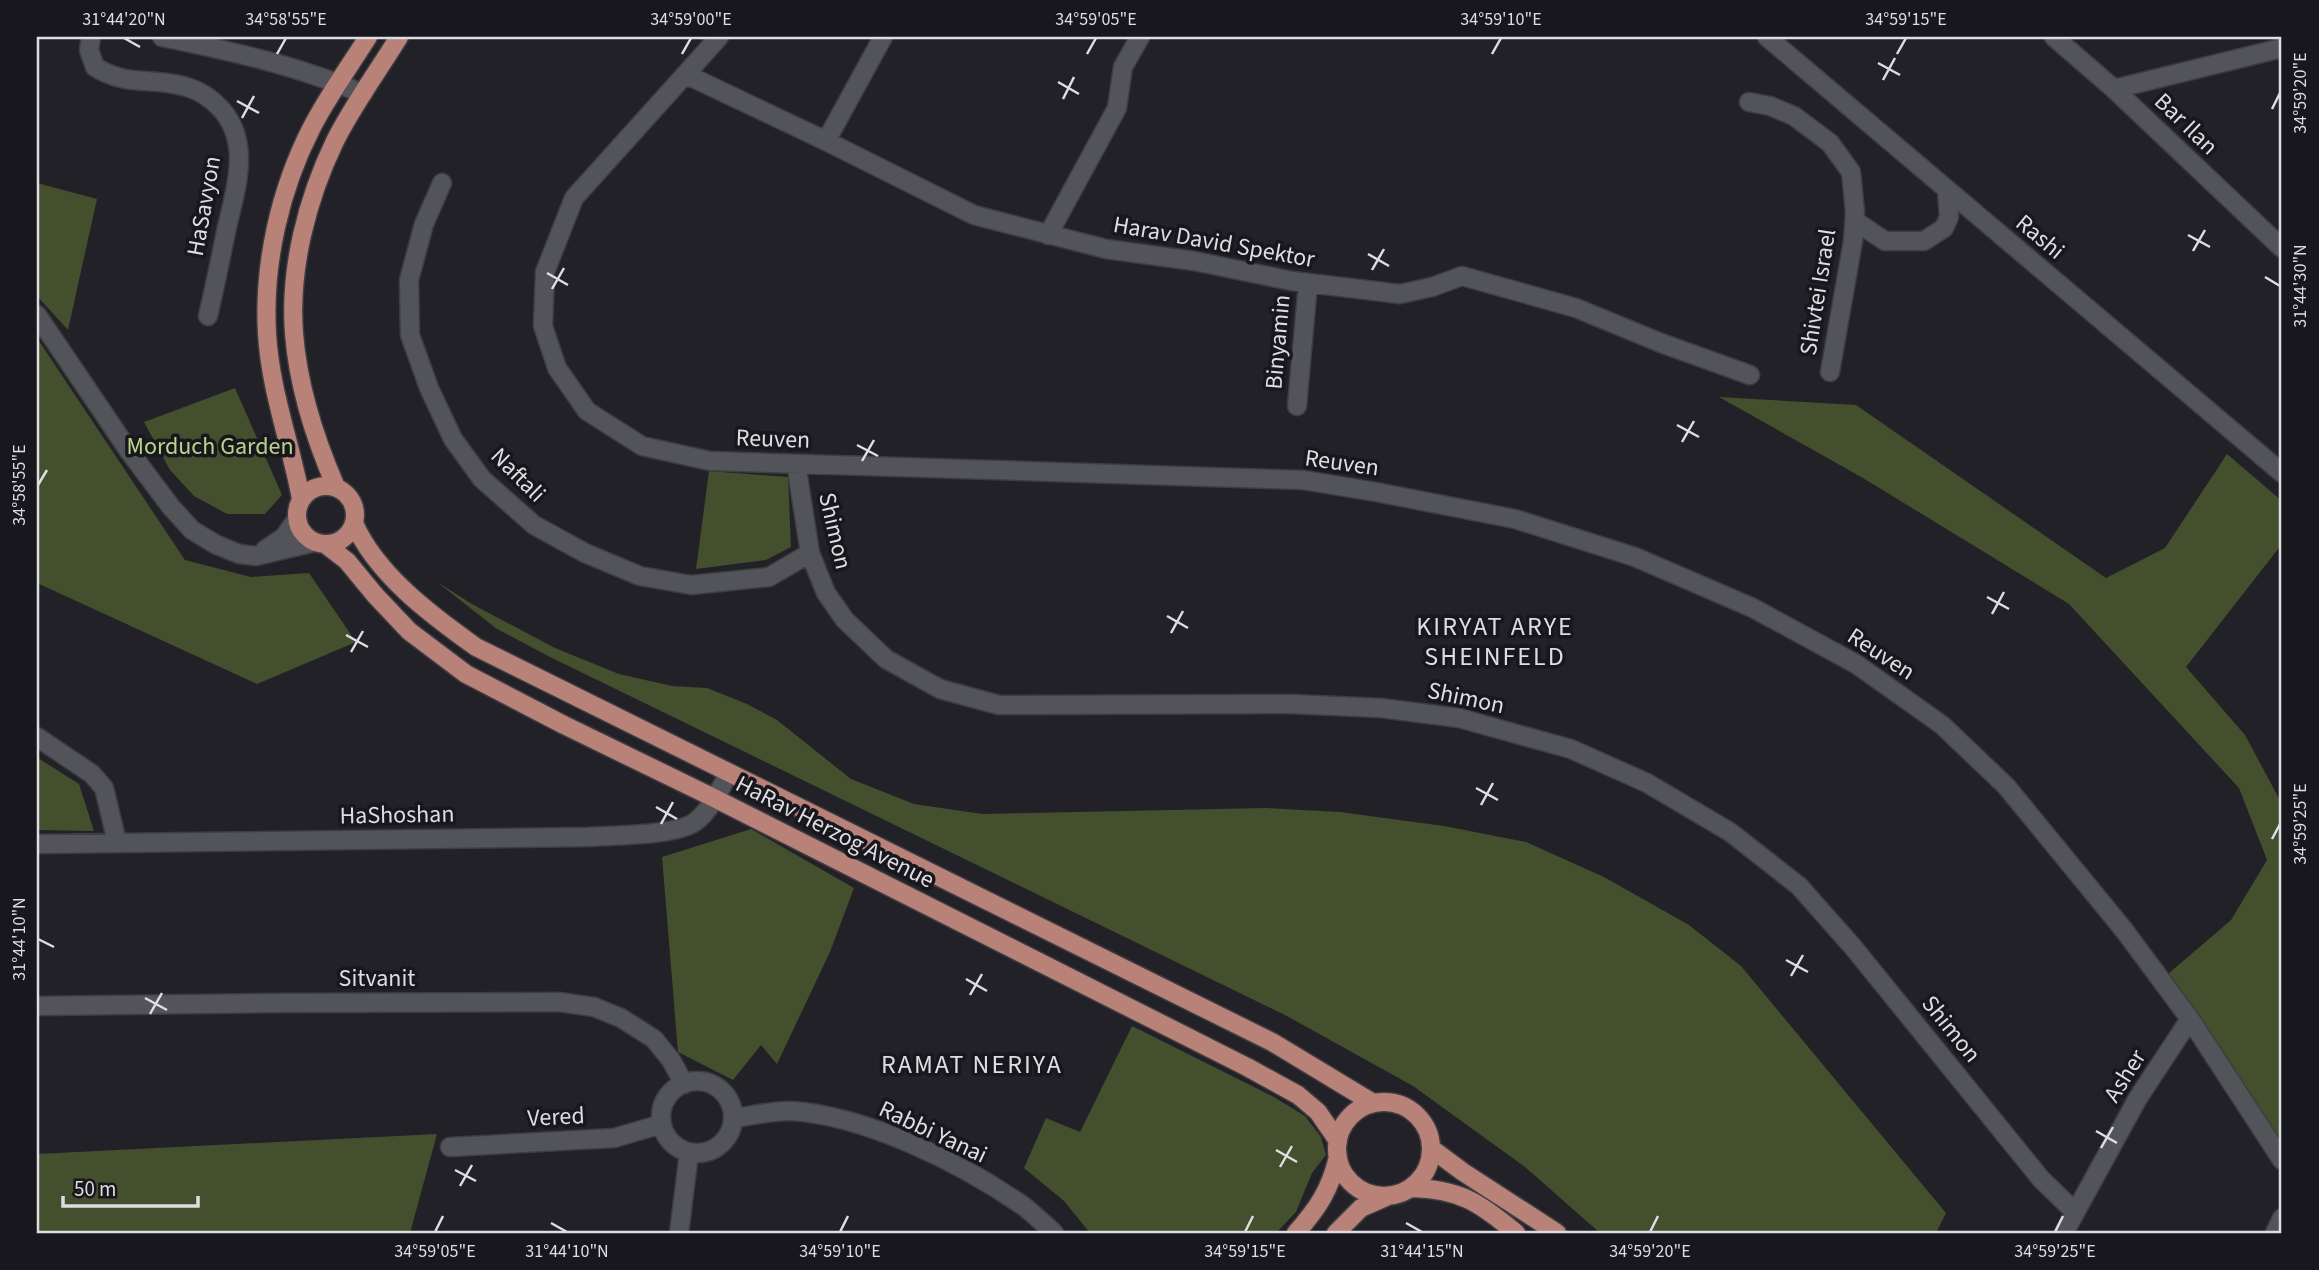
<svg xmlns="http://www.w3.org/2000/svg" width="2319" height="1270" viewBox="0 0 2319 1270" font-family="'Source Sans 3',sans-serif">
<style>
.green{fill:#434f2d}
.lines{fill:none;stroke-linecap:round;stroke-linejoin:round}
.minor-casing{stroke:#3d3d42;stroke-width:21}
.major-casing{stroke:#3d3d42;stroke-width:21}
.minor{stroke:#53535a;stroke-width:18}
.major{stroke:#b98279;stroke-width:18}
.ticks{fill:none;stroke:#dedee2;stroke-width:2.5}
.labels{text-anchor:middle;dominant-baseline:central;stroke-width:7;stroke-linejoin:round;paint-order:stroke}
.street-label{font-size:24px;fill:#dedee2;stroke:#17171d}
.park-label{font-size:24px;fill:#bad58b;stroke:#17171d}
.neighbourhood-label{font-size:26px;letter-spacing:2px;fill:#dedee2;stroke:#17171d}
.neatline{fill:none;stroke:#dedee2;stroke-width:2.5}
.ticks-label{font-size:18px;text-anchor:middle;fill:#dedee2}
</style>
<rect width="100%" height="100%" fill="#212127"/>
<!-- green -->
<path class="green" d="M37,183L97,199L68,330L37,296Z
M37,338L185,560L251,577L309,573L356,642L257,684L37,583Z
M235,388L282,495L265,514H227L194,496L170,470L144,422Z
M1719,397L1856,405L2106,578L2165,548L2227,454L2282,501V544L2186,667L2245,735L2282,804V1142L2161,980L2231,920L2267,860L2239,788L2069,604L1863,478Z
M709,471L788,477L791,547L766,560L696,569Z
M437,582L472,604L555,648L619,674L672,686L707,688L747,704L777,720L851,779L914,804L982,814L1266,808L1340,812L1444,826L1526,842L1604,877L1689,925L1741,966L1946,1213L1936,1233H1600L1525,1167L1413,1086L1285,1015L550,657L497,629Z
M38,758L79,784L94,831L37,830Z
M751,829L854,888L830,952L777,1064L761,1045L733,1080L678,1052L662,857Z
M1132,1026L1274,1097L1305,1116L1321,1137L1326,1155L1312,1173L1296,1212L1276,1233H1090L1064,1201L1024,1168L1046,1118L1080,1132Z
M437,1134L410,1233H37V1154Z"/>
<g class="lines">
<defs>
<path id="minor" d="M91,37L89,50L95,67C129,88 152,76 187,87C201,91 212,99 222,110C251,144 236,188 227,227C221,256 215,286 208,316
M162,37C230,51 300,66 363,94
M719,37L574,198L545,272L543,326L557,368L587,411L642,446L710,461L1303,480L1376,492L1515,519L1635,557L1753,608L1856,664L1942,725L2006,786L2124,930L2190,1019L2282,1160
M1767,37L2282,473
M2054,37L2114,89L2282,248
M687,75L826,141L974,215L1106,249L1194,261L1292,281L1400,294L1432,287L1462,276L1576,308L1661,343L1750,375
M2114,89L2282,48
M1749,102L1770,106L1794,116L1830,143L1851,172L1855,212L1853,241L1830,372
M826,141L883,37
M442,183L424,224L409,280L410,335L429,388L453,439L482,479L534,525L585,553L640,576L691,585L769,577L810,553
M1855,221L1885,241H1924L1944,228L1949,217L1947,191
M1048,235L1117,108L1123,67L1140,37
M37,315L129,451L171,507L192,530L215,544L239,554L256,556L315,542
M1297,406L1308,283
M796,464L810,553L826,593L845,620L886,659L940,689L999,705L1291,704L1381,708L1459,718L1571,749L1647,783L1730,832L1799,886L1853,947L2041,1179L2075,1212
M265,550L284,537L297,519
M37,737L92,774L104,788L117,842
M37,844L588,837C614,835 675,836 695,822C710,811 720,789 729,773
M37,1006L267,1003L559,1002L594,1007L621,1018L654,1039L671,1060L684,1084
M661 1117a36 36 0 1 1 72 0a36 36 0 1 1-72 0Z
M734,1118C752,1116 773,1110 792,1111C867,1116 961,1163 1022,1205C1033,1213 1044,1224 1054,1233
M450,1147L614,1138L662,1124
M679,1233L689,1153
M2064,1233L2138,1098L2190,1019
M2275,1233L2282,1218"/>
<path id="major" d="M297 515a29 29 0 1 1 58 0a29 29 0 1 1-58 0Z
M336,487C315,439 298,386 294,333C289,269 307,199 335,141C353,105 378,71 399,37
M301,499C291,444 270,390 267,333C263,264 280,189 312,127C328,96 349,67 368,37
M354,523C376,574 431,615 476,647L1272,1042L1373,1103
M325,544L347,561L375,595L409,631L466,674L564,725L714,798L1247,1067L1298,1095L1318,1112L1338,1141
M1337 1149a47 47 0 1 1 94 0a47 47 0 1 1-94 0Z
M1432,1149L1463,1172L1557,1233
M1412,1188C1460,1189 1480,1203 1516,1233
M1296,1233C1318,1208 1330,1190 1338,1157
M1336,1233L1361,1208L1386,1197"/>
</defs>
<!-- minor casing -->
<use href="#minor" class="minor-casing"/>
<!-- major casing -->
<use href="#major" class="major-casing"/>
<!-- minor -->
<use href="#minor" class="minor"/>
<!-- major -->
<use href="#major" class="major"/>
</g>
<!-- ticks -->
<path class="ticks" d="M124,38L140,47M277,54L286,38M682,54L691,38M1087,54L1096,38M1492,54L1501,38M1897,54L1906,38M1878,63L1900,75M1883,80L1895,58M1058,82L1079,94M1063,99L1074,77M237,101L259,113M2272,109L2280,93M242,118L254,96M2188,235L2210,247M2193,251L2205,230M1368,254L1389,266M1372,270L1384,249M547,273L568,285M2265,277L2280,286M552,289L564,268M1677,425L1699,437M1682,442L1694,421M857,445L878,456M862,461L874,440M38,485L47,470M1987,597L2009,609M1992,614L2004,592M1167,616L1188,628M1171,633L1183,611M346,635L368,647M351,652L363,631M1476,788L1498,800M1481,805L1493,783M656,807L677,819M661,824L673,802M2272,839L2280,824M38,939L54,947M1786,960L1808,972M1791,976L1803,955M966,979L987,991M970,995L982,974M145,998L167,1010M150,1014L162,993M2096,1131L2117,1143M2101,1148L2113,1127M1276,1150L1297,1162M1280,1167L1292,1146M455,1170L476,1181M460,1186L472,1165M551,1223L567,1232M1406,1223L1422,1232M435,1232L443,1216M840,1232L848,1216M1245,1232L1253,1216M1650,1232L1658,1216M2055,1232L2063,1216"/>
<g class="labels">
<!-- street labels -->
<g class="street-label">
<text transform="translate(2186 124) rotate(44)">Bar Ilan</text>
<text transform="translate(204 206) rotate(-80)">HaSavyon</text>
<text transform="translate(2040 237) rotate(40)">Rashi</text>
<text transform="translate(1214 242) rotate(10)">Harav David Spektor</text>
<text transform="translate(1818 292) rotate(-81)">Shivtei Israel</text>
<text transform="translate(1278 342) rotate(-85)">Binyamin</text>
<text transform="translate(773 439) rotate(2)">Reuven</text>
<text transform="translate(1342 463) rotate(8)">Reuven</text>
<text transform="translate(518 475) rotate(45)">Naftali</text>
<text transform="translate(835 531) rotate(77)">Shimon</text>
<text transform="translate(1881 654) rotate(33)">Reuven</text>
<text transform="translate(1466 698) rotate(12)">Shimon</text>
<text transform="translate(397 815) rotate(-1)">HaShoshan</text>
<text transform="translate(835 832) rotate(27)">HaRav Herzog Avenue</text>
<text x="377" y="978">Sitvanit</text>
<text transform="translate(1951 1029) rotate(51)">Shimon</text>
<text transform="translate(2125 1076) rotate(-58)">Asher</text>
<text transform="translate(556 1117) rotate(-3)">Vered</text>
<text transform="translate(933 1132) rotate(25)">Rabbi Yanai</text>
</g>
<!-- park labels -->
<g class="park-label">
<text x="210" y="446">Morduch Garden</text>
</g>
<!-- neighbourhood labels -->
<g class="neighbourhood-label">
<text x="1495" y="626">KIRYAT ARYE<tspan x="1495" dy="30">SHEINFELD</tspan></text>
<text x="972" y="1064">RAMAT NERIYA</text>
</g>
</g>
<!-- border -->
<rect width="2319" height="1270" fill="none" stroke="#17171d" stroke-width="77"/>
<!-- scale -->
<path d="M63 1196v10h135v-10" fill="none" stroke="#dedee2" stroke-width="3.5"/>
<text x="74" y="1196" font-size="21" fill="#dedee2" stroke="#17171d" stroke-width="5" paint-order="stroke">50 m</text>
<rect x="38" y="38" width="2242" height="1194" class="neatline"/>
<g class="ticks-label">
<text x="124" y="25">31°44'20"N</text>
<text x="286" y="25">34°58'55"E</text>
<text x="691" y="25">34°59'00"E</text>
<text x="1096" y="25">34°59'05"E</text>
<text x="1501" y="25">34°59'10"E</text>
<text x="1906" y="25">34°59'15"E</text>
<text transform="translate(2300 93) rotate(-90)" y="6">34°59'20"E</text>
<text transform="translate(2300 286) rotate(-90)" y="6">31°44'30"N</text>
<text transform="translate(19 485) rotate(-90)" y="6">34°58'55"E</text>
<text transform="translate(2300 824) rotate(-90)" y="6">34°59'25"E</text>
<text transform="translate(19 939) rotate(-90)" y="6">31°44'10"N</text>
<text x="435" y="1257">34°59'05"E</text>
<text x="567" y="1257">31°44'10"N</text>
<text x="840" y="1257">34°59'10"E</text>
<text x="1245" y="1257">34°59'15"E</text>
<text x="1422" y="1257">31°44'15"N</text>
<text x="1650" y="1257">34°59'20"E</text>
<text x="2055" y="1257">34°59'25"E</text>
</g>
</svg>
